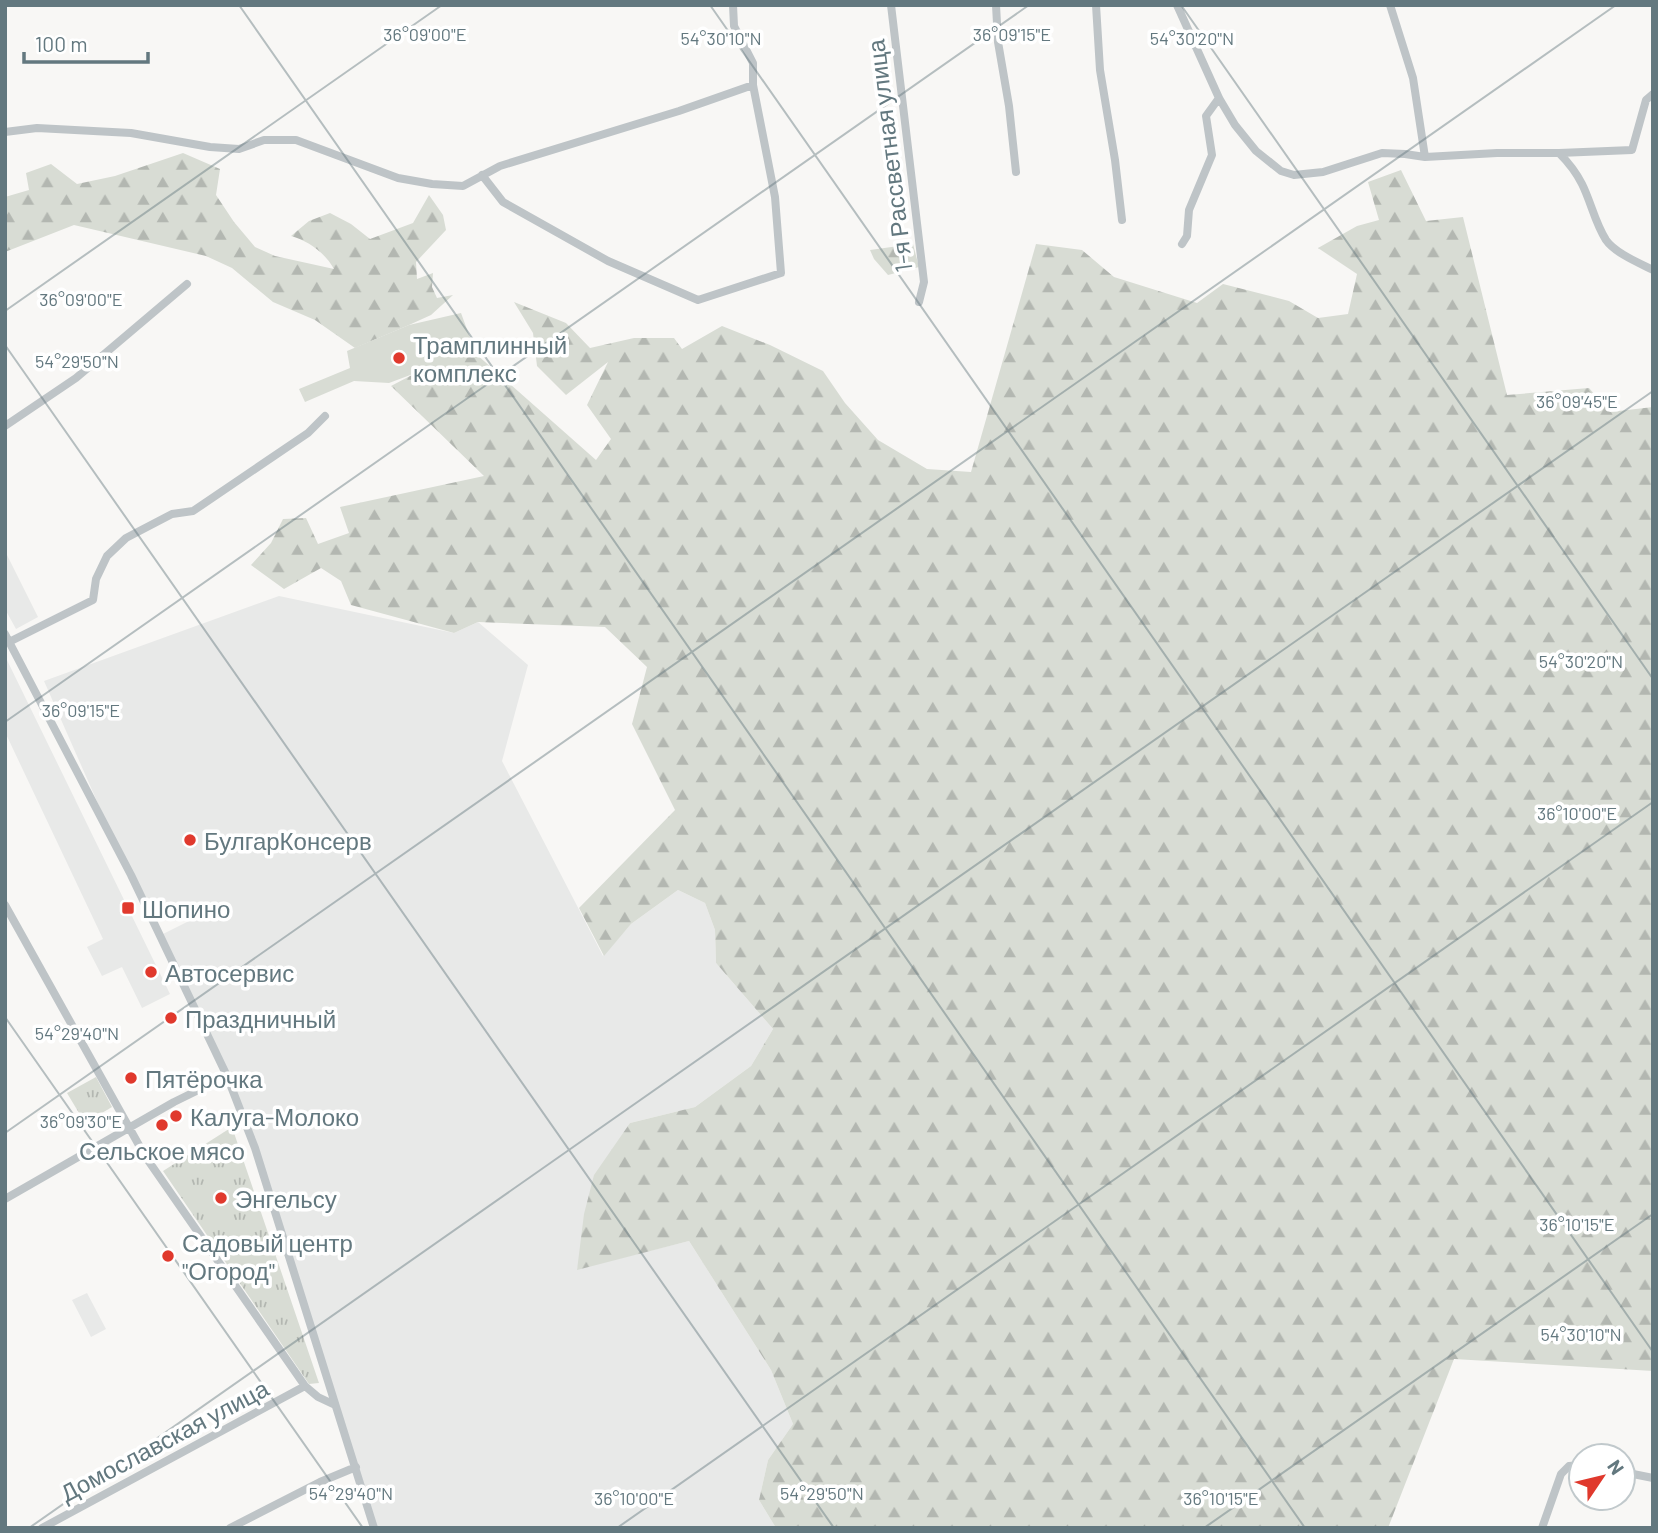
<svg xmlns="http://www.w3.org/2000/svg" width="1658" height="1533" viewBox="0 0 1658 1533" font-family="Barlow,sans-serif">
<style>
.built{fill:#e8e9e8}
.forest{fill:url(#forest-firs)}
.park{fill:url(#park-tufts)}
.pitch{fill:#d8dcd4}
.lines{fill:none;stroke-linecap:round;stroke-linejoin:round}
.minor{stroke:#bec4c7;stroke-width:8}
.ticks{fill:none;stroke:#63787f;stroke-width:2;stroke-opacity:0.45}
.poi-dot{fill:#e0392d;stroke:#fff;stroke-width:2.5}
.labels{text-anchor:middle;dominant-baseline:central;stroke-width:7;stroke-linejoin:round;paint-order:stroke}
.street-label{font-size:24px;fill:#63787f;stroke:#fff}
.poi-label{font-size:24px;fill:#63787f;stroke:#fff;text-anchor:start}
.ticks-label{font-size:18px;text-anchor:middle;fill:#63787f;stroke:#fff;stroke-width:7;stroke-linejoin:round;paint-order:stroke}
</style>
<defs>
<pattern id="forest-firs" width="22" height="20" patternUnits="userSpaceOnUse" patternTransform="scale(1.75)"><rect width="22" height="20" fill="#d8dcd4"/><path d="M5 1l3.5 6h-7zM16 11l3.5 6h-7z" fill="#b3b7b1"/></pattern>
<pattern id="park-tufts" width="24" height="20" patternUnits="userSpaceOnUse" patternTransform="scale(1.75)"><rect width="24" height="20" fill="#d8dcd4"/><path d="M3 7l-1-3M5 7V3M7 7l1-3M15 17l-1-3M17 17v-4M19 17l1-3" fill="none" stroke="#b3b7b1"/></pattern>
</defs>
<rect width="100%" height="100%" fill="#f8f7f5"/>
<!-- built -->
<path class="built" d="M5,551L38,617L16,629L5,609Z
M279,596L454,633L478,622L528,665L502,761L603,956L631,924L678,890L705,903L715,930L716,963L773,1029L751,1066L695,1107L630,1123L577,1269L689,1241L771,1370L793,1424L768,1460L759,1500L776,1528H373L227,1071L157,937L193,919L186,903L148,917L44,681Z
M5,656L170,994L142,1008L122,967L102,976L87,947L103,939L5,732Z
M87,1293L106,1329L91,1337L72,1300Z"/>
<!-- forest -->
<path class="forest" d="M183,153L220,169L216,195L234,222L255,247L275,256L334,269C325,253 309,241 291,236L309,221L330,213L351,224L370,239L413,223L429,195L443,215L446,230L416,262L417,279L433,273L432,287L437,298L453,295L431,315L409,325L355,348L315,320L273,302L232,268L206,256L74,225L5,252V197L29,190L26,173L51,164L77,184L115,176Z
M1401,170L1426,221L1463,217L1507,395L1589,388L1610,412L1653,407V1371L1454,1359L1388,1528H776L759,1500L768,1460L793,1424L771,1370L689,1241L577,1270L584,1214L594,1175L630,1123L695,1107L751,1066L773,1029L716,963L715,930L705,903L678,890L631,924L604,956L579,908L675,810L632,724L647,667L605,627L478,622L454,633L351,605L341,581L321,568L284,589L251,565L271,543L283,519L306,518L318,544L349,533L340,507L484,476L391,386L467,346L596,460L611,439L587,405L608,362L566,395L537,366L533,333L514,302L566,323L590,348L634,338H674L682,349L722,326L770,345L823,371L845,403L878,440L927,469L971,472L1036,244L1082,250L1114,277L1197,303L1223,284L1289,301L1318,318L1348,314L1357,274L1318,248L1357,226L1379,220L1368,182Z
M913,244L919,267L888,275L874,259L870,250Z"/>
<!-- park -->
<path class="park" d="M96,1077L112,1107L85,1123L67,1093Z
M232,1127L319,1383L309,1384L163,1171Z"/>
<!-- pitch -->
<path class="pitch" d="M461,313L472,343L437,365L389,383L354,381L305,402L299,389L350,368L347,351L409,325Z"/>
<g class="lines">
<!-- minor -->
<path class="minor" d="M891,5L924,282L919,302
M996,5L998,42L1009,106L1016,172
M1096,5L1100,70L1115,160L1122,220
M1177,5L1219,98L1235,125L1256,151L1281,171L1294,175L1323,172L1382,153L1405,154L1425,157L1497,153H1559C1568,162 1576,172 1582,184C1591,202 1595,223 1606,240C1615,253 1639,263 1653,270
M1390,5L1413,78L1425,157
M5,132L37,128L131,133L210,147L239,149L264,140H296L398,178L432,184L463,186L500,166L679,111L753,85
M1559,153L1632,150L1646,100L1653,94
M482,175L503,202L608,261L698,300L781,273L775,197L753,85V63L734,26L733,5
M1182,244L1187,236L1189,210L1212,155L1206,116L1219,98
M5,426L76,378L187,284
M5,634L131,875L227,1076L255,1148L374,1528
M9,642L93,600L96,579L107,556L126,538L172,514L193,511L308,433L325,416
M5,905L145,1156L305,1386L318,1397L335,1405
M5,1199L174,1102L227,1076
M1623,1472L1653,1478
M42,1528L305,1386
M230,1528L320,1482L356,1467
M1542,1528L1561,1474L1569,1466L1581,1465"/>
</g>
<!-- ticks -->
<path class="ticks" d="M239,5L1305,1528M710,5L1653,1352M1181,5L1653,679M1652,5L1653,6M5,311L442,5M5,345L834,1528M5,722L1029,5M5,1017L363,1528M5,1133L1616,5M29,1528L1653,391M617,1528L1653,802M1204,1528L1653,1214"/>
<!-- markers -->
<g class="poi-dot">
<circle cx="399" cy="358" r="7"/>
<circle cx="190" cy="840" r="7"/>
<rect x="121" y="901" width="14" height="14" rx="3.5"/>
<circle cx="151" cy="972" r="7"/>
<circle cx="171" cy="1018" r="7"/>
<circle cx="131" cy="1078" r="7"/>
<circle cx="176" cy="1116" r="7"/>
<circle cx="162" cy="1125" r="7"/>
<circle cx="221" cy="1198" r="7"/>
<circle cx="168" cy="1256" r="7"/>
</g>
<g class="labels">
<!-- street labels -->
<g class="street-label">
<text transform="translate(889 156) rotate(-97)">1-я Рассветная улица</text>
<text transform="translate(164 1440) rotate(-28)">Домославская улица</text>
</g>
<!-- poi labels -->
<g class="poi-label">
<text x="413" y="344">Трамплинный<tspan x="413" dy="28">комплекс</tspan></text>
<text x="204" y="840">БулгарКонсерв</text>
<text x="142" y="908">Шопино</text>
<text x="165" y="972">Автосервис</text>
<text x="185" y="1018">Праздничный</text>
<text x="145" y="1078">Пятёрочка</text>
<text x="190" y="1116">Калуга-Молоко</text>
<text x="162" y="1150" text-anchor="middle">Сельское мясо</text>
<text x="235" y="1198">Энгельсу</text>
<text x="182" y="1242">Садовый центр<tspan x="182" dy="28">"Огород"</tspan></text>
</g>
</g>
<g class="ticks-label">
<text x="425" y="41">36°09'00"E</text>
<text x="1012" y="41">36°09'15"E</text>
<text x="721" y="45">54°30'10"N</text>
<text x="1192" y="45">54°30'20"N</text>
<text x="81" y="306">36°09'00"E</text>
<text x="77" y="368">54°29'50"N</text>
<text x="1577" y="408">36°09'45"E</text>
<text x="1581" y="668">54°30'20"N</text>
<text x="81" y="717">36°09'15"E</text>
<text x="1577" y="820">36°10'00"E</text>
<text x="77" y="1040">54°29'40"N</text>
<text x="81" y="1128">36°09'30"E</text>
<text x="1577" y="1231">36°10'15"E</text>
<text x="1581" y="1341">54°30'10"N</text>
<text x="351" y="1500">54°29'40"N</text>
<text x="822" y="1500">54°29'50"N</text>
<text x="634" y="1505">36°10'00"E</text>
<text x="1221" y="1505">36°10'15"E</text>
</g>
<!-- border -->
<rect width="1658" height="1533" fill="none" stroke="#63787f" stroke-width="14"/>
<!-- north arrow -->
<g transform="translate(1602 1477) rotate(55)"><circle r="33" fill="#ffffff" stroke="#c1c9cc" stroke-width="2"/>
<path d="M0-5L12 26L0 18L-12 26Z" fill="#e0392d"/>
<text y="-10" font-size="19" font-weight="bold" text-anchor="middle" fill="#63787f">N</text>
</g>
<!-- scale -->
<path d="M24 52v10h124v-10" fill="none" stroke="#63787f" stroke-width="3.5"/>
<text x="35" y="52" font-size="21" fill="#63787f" stroke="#ffffff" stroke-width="5" paint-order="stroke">100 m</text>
</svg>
